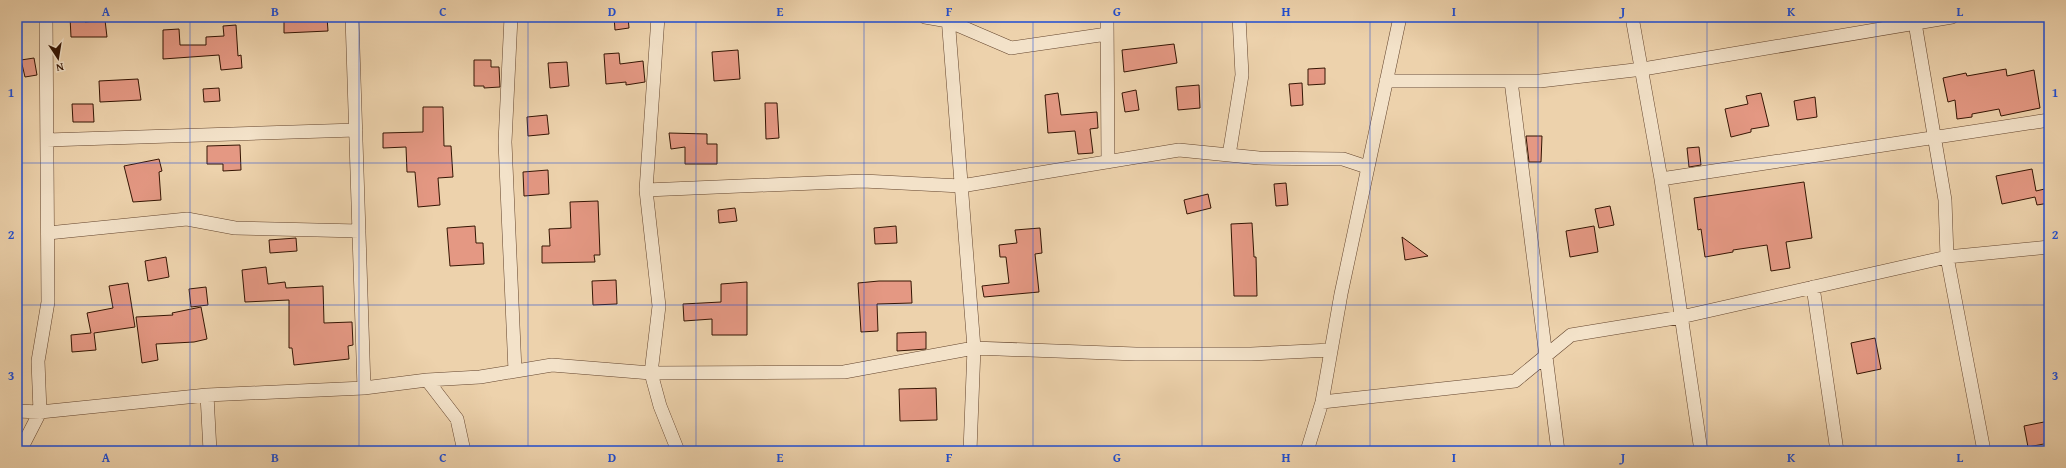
<svg xmlns="http://www.w3.org/2000/svg" width="2066" height="468" viewBox="0 0 2066 468" font-family="'Gentium Book Plus',serif">
<style>
.building{fill:#e49883;stroke:#351503}
.lines{fill:none;stroke-linecap:round;stroke-linejoin:round}
.street-casing{stroke:#63442d;stroke-width:14}
.street{stroke:#f3e2c9;stroke-width:13}
.grid{fill:none;stroke:#1d4ed8;stroke-width:1;stroke-opacity:0.55}
.neatline{fill:none;stroke:#1d4ed8;stroke-width:1.5}
.grid-label{font-size:13px;text-anchor:middle;font-weight:bold;fill:#1d4ed8}
</style>
<rect width="100%" height="100%" fill="#edd2ac"/>
<filter id="stains"><feTurbulence type="fractalNoise" baseFrequency=".005" numOctaves="4"/><feColorMatrix values="0 0 0 0 .2 0 0 0 0 .09 0 0 0 0 .02 0 0 0 .5 -.17"/></filter>
<radialGradient id="worn" r=".72"><stop offset=".6" stop-color="#630" stop-opacity="0"/><stop offset="1" stop-color="#630" stop-opacity=".3"/></radialGradient>
<!-- building -->
<path class="building" d="M70,17H85V22L105,20L107,37H71Z
M284,17H327L328,31L284,33Z
M614,17H628L629,28L615,30Z
M236,25L238,56L241,55L242,68L221,70L219,55L163,59V30L179,29L180,45H206V37L224,36L223,26Z
M1174,44L1177,63L1124,72L1122,50Z
M738,50L740,79L714,81L712,52Z
M619,53L620,64L643,61L645,82L626,85V82L606,84L604,54Z
M34,58L37,75L25,77L21,60Z
M474,60H491V67H499L500,87L484,88V86H474Z
M567,62L569,86L550,88L548,63Z
M1325,68V84L1308,85V69Z
M2006,69L2007,76L2034,70L2040,108L2001,116L1999,109L1972,114V117L1957,119L1955,100L1948,102L1943,78L1966,73L1967,76Z
M138,79L141,100L100,102L99,81Z
M1302,83L1303,105L1291,106L1289,84Z
M1199,85L1200,108L1178,110L1176,87Z
M219,88L220,101L204,102L203,89Z
M1136,90L1139,110L1125,112L1122,93Z
M1058,93L1061,115L1097,112L1098,128L1090,129L1093,153L1078,154L1075,131L1048,133L1045,95Z
M1761,93L1769,126L1751,129V132L1731,137L1725,109L1748,104L1746,96Z
M1815,97L1817,117L1797,120L1794,101Z
M765,103H777L779,138L766,139Z
M72,104H93L94,122H73Z
M423,107H443L444,146H451L453,177L438,178L440,205L418,207L415,172H407L406,147L383,148V133L423,132Z
M547,115L549,134L528,136L527,117Z
M669,133L707,134V144H717V164H685V147L671,149Z
M1526,136H1542L1541,162H1529Z
M240,145L241,170L223,171V164H207V146Z
M1699,147L1701,165L1689,167L1687,148Z
M159,159L162,171L159,172L161,200L133,202L124,166Z
M2032,169L2036,191L2049,188V203L2037,205L2035,197L2002,204L1996,176Z
M548,170L549,194L524,196L523,172Z
M1804,182L1812,238L1786,242L1790,268L1771,271L1767,245L1733,250V252L1705,257L1701,229L1698,230L1694,198Z
M1286,183L1288,205L1276,206L1274,184Z
M1208,194L1211,208L1187,214L1184,200Z
M598,201L600,255H594L595,262L542,263V246H550L549,229L571,228L570,202Z
M1610,206L1614,225L1599,228L1595,209Z
M735,208L737,221L719,223L718,210Z
M1252,223L1254,257H1256L1257,296H1234L1231,224Z
M475,226L476,243H483L484,264L450,266L447,228Z
M896,226L897,243L875,244L874,228Z
M1594,226L1598,252L1570,257L1566,231Z
M1040,228L1042,253L1035,254L1039,292L984,297L982,286L1009,283L1006,257H1000L999,245L1017,243L1015,230Z
M1402,237L1428,256L1405,260Z
M296,238L297,251L270,253L269,240Z
M166,257L169,277L148,281L145,261Z
M266,267L268,284L285,282L286,288L323,286L324,323L352,322L353,345L348,346L349,359L294,365L292,348H289V300L245,302L242,270Z
M616,280L617,304L593,305L592,281Z
M879,281H911L912,303L877,304L878,331L861,332L858,283Z
M747,282V335H712V319L684,321L683,304L721,302V284Z
M128,283L135,327L94,333L96,350L72,352L71,335L91,333L87,313L113,308L109,286Z
M206,287L208,305L191,307L189,289Z
M201,307L207,339L194,342L156,344L158,360L142,363L136,317L173,315L172,313Z
M926,332V349L897,351V333Z
M1875,338L1881,369L1857,374L1851,343Z
M936,388L937,420L900,421L899,389Z
M2049,421V443L2028,447L2024,426Z"/>
<g class="lines">
<defs>
<path id="street" d="M352,17L364,388
M511,17L505,142L515,371
M658,17L646,190L659,306L651,373L660,406L678,451
M925,17L948,21L1011,48L1107,34
M948,17L974,348L970,451
M1107,17L1108,162
M1632,17L1661,179L1701,451
M1914,17L1945,200L1947,257L1984,451
M1386,81H1540L1643,69L1952,17
M1511,81L1558,451
M47,140L356,130
M1229,155L1242,75L1239,17
M1661,179L2049,120
M646,190L863,181L961,186L1179,150L1259,158L1343,159L1367,167
M48,233L187,219L235,228L359,231
M1813,287L1837,451
M427,380L457,419L464,451
M207,395L210,451
M1322,402L1515,381L1571,335L1681,317L1947,257L2049,247
M17,411L40,412L207,395L364,388L427,380L480,377L552,365L651,373L844,372L974,348L1136,354H1251L1331,350
M20,451L40,412L38,361L48,302L46,17
M1307,451L1322,402L1341,294L1400,17"/>
</defs>
<!-- street casing -->
<use href="#street" class="street-casing"/>
<!-- street -->
<use href="#street" class="street"/>
</g>
<!-- grid -->
<path class="grid" d="M190,17V451M359,17V451M528,17V451M696,17V451M864,17V451M1033,17V451M1202,17V451M1370,17V451M1538,17V451M1707,17V451M1876,17V451M17,163H2049M17,305H2049"/>
<!-- margin -->
<rect width="2066" height="468" fill="none" stroke="#edd2ac" stroke-width="44"/>
<!-- north arrow -->
<g transform="translate(58 58) rotate(168)" stroke="#f3e2c9" stroke-width="3" paint-order="stroke">
<path d="M0-3L7 15L0 10L-7 15Z" fill="#351503"/>
<text y="-6" font-size="11" font-weight="bold" text-anchor="middle" fill="#351503">N</text>
</g>
<rect x="22" y="22" width="2022" height="424" class="neatline"/>
<g class="grid-label">
<text x="106" y="16">A</text>
<text x="275" y="16">B</text>
<text x="443" y="16">C</text>
<text x="612" y="16">D</text>
<text x="780" y="16">E</text>
<text x="949" y="16">F</text>
<text x="1117" y="16">G</text>
<text x="1286" y="16">H</text>
<text x="1454" y="16">I</text>
<text x="1623" y="16">J</text>
<text x="1791" y="16">K</text>
<text x="1960" y="16">L</text>
<text x="11" y="97">1</text>
<text x="2055" y="97">1</text>
<text x="11" y="239">2</text>
<text x="2055" y="239">2</text>
<text x="11" y="380">3</text>
<text x="2055" y="380">3</text>
<text x="106" y="462">A</text>
<text x="275" y="462">B</text>
<text x="443" y="462">C</text>
<text x="612" y="462">D</text>
<text x="780" y="462">E</text>
<text x="949" y="462">F</text>
<text x="1117" y="462">G</text>
<text x="1286" y="462">H</text>
<text x="1454" y="462">I</text>
<text x="1623" y="462">J</text>
<text x="1791" y="462">K</text>
<text x="1960" y="462">L</text>
</g>
<rect width="100%" height="100%" filter="url(#stains)"/>
<rect width="100%" height="100%" fill="url(#worn)"/>
</svg>
